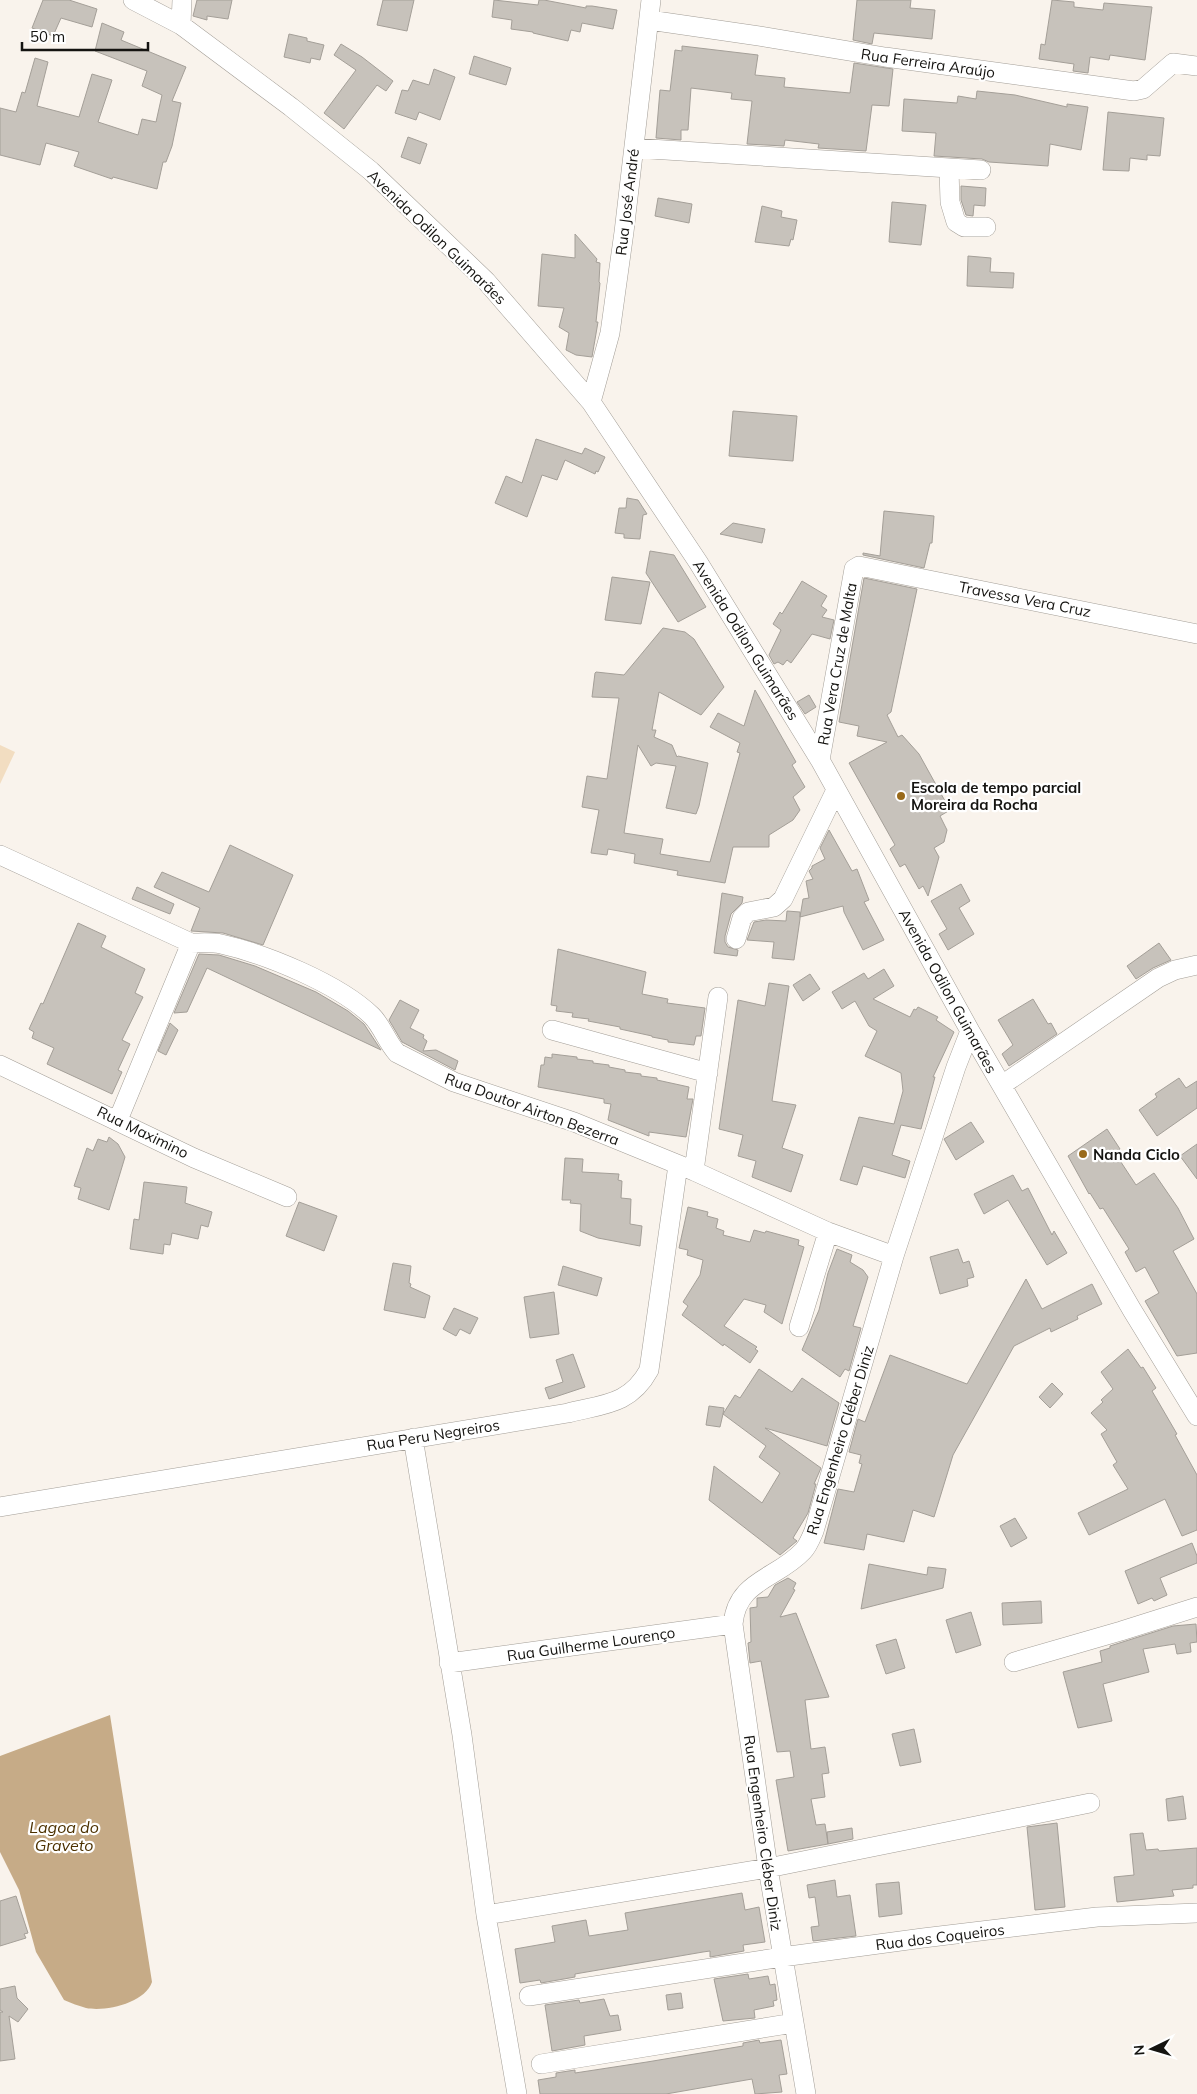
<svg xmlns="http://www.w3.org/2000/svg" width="1197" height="2094" viewBox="0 0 1197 2094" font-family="Mulish,sans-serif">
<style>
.green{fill:#f2ddc1}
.water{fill:#c6ab87}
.building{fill:#c7c2bb;stroke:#a49f98}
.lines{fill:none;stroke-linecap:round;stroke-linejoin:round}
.minor-casing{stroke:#a39e97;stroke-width:20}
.minor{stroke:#fff;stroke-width:19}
.poi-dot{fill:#996a1a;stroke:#fff;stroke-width:2}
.labels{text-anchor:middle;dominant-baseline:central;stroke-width:4.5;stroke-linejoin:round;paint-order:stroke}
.street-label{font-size:15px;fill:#151411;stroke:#fff}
.poi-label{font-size:15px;font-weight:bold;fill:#151411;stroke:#fff;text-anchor:start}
.water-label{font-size:16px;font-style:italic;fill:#4c3100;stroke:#fff}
</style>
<rect width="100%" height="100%" fill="#f9f3ec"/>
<!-- green -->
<path class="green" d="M0,745L15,752L0,784Z"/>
<!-- water -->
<path class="water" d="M110,1715L152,1982C145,2003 106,2012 86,2008C79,2006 71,2003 64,2000L36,1952L19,1890L0,1852V1756Z"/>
<!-- building -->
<path class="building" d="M43,0H69L97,9L92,27L61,18L53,36L32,28Z
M197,0H232L228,19L207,16V20L193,16Z
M383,0H414L407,31L377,25Z
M494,0L538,5L539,0H544L586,8V6H592L617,10L613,29L582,23L580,32L571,30L568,41L533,33V32L511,29L512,20L492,17Z
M857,0H911L910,8L935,10L932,39L874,33L872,44L853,40Z
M1052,0L1074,2V7L1103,10L1104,3L1152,7L1145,60L1110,55L1109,60L1090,57L1088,73L1073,71L1074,64L1039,59L1041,44L1045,45Z
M102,23L124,32L121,40L186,67L172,101L181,103L172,146L166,162H163L157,189L113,177L112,179L74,166L79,152L46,143L40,165L0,155V108L16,112L22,92L25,93L35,58L48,62L37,106L79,117L92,74L112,80L98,122L138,135L142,119L156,122L162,95L142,86L147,71L95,51Z
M289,34L307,38V41L324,45L320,60L311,58L310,63L284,57Z
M341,44L362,57L393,81L386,91L377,85L344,129L324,113L356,70L334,55Z
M682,46L758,55L755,75L785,78L784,87L850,93L854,63L893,69L889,106L872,105L866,151L818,148L819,144L785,140L784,146L747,144L752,101L731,99L732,93L691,88L688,130H681V140L656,138L660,90L670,91L675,50L682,51Z
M474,56L511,68L506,85L469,74Z
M434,69L455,77L440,120L419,112L416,120L395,113L402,90L408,91L413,80L429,85Z
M977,91L1015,95L1067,107V104L1088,107L1081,150L1050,144L1048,166L989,162L982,159L934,156L936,133L902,131L904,99L957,103L958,96L976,99Z
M1108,112L1164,118L1160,156L1147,155V160L1130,158L1129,171L1103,170Z
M408,137L427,144L420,164L401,157Z
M961,186L986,188L985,206L974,205L973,216L966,215L961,200Z
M658,198L692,204L689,223L655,216Z
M892,202L926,205L921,245L889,242Z
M762,206L782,211L781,217L797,220L793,240L791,239L789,246L755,242Z
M575,234L597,259L596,262L600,263L599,282L600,283L596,322H598L592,357L576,355L566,350L569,333L559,327L564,308L538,306L542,254L575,258Z
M968,256L991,258L990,272L1014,273L1013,288L967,286Z
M733,411L797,416L793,461L729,456Z
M536,439L582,454L585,448L605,457L598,472L596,471L595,474L565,460L557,480L542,475L527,517L495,503L506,476L522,483Z
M627,498L638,500L647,514L643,515L640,539L624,538V534L615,533L619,508H626Z
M884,511L934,516L932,543H930L924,568L863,555V553L880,556Z
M733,523L765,529L762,543L720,534Z
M650,551L674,555L706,607L678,622L646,573Z
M612,577L650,582L641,624L605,620Z
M864,578L917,589L891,712L887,715L898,737L902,735L919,754L950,810L940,816L947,830L944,842L934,848L939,857L928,896L923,886L919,889L905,864L900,867L890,849L895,845L849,763L887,742L857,736L859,726L839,722Z
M802,581L827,596L821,606L827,610L822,617L834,620L830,639L812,634L791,663L787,660L783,665L778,662L774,664L769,655L781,630L773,624L780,612L782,614Z
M663,628L685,632L694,639L724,687L701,715L659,692L652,730H656L654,737L672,745L677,757L678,756L708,763L699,806L696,814L666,808L676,766L656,763L651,766L638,745L624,833L663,839L660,854L710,862L740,753L737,752L740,743L710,727L718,713L744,726L755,690L796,762L792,765L805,787L793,797L800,810L793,820L769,835V847H733L725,883L677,875L678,871L634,863L635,854L608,849L607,855L591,853L599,810L582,807L587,776L607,779L619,698L592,697L595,673L596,672L624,675Z
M809,695L816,707L805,714L797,702Z
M829,830L852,871L857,869L869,900L864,902L884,940L863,950L844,912L843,906L800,917L803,899L809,898L806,881L813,879L809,871L812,868V866L825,859L820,848Z
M230,845L293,875L263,945L223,933L191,931L200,908L154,887L162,872L209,892Z
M961,884L970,901L959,908L974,934L948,950L939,934L947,929L931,901Z
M137,887L174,904L170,914L132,899Z
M722,893L743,897L742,903L731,914L725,936V942L728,947L738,950L737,956L714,953Z
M787,911L800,912V919L794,960L772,958L774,942L747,940L754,922L766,920L786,921Z
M78,923L106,936L101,947L145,969L135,993L143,997L122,1040L130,1044L118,1070L122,1072L112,1094L47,1064L54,1048L32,1038L34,1032L29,1029L41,1003L43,1004Z
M1159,943L1171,960L1153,968L1136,979L1127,966Z
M558,949L646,972L642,994L668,999L667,1003L705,1008L701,1036H696L694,1045L668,1042V1040L652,1037V1036L620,1029V1027L588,1021L589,1019L572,1017L573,1013L556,1011L557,1006L551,1005Z
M199,954L219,955L255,966L316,992L348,1011L364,1024L381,1050L207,968L187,1012L174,1013Z
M884,969L894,986L873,999L910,1017L914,1009L916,1010L918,1007L938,1017L936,1020L954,1032L933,1077H935L921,1129L901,1125L892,1155L910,1161L905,1178L863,1166L857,1185L840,1180L859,1117L894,1124L903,1091L901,1073L865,1056L877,1031L869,1026L855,1001L842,1009L832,992L864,973L868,979Z
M810,974L820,989L803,1001L793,985Z
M769,983L789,986L772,1101L796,1105L782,1148L803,1155L791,1192L752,1177L756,1161L738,1156L743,1135L719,1129L738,1000L765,1006Z
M1033,999L1048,1024L1051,1023L1057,1034L1009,1066L1002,1054L1013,1045L998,1020Z
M400,1000L419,1010L410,1028L424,1035L423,1038L427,1041L423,1051L436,1050L458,1061L455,1070L402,1042L389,1020Z
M170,1023L178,1030L166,1055L158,1051Z
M552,1054L577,1057V1059L593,1061V1063L609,1065V1067L625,1070V1072L641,1074V1076L657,1078V1080L689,1087L687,1099H693L686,1137L649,1132V1136L608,1120L611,1104L604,1103V1099L538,1087L541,1065H544L545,1057L552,1058Z
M1179,1078L1186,1088L1197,1081V1108L1157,1136L1139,1110L1157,1097L1155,1094Z
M971,1122L984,1142L956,1160L944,1139Z
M1107,1129L1120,1149L1115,1153L1136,1185L1154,1173L1178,1208L1194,1239L1173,1251L1197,1294V1353L1177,1356L1145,1301L1159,1293L1145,1267L1136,1272L1125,1252L1129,1249L1103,1208L1100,1209L1090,1193L1089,1194L1068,1156Z
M109,1137L118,1144L125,1157L109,1210L78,1199L81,1188L74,1186L87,1148L93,1151L98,1139L107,1142Z
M1197,1144V1179L1180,1156Z
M565,1158L583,1159L582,1172L619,1174L618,1180L622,1181L621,1198L631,1199L630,1224L642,1226L640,1246L598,1238L580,1231L581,1204L570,1203L571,1200H562Z
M1013,1175L1022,1191L1028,1188L1052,1235L1054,1231L1067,1253L1047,1265L1008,1200L984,1214L974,1194Z
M144,1182L187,1187L185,1203L212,1212L208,1227L201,1225L198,1239L172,1233L170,1245L164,1244L163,1254L130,1249L134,1219L139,1220Z
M299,1202L337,1216L324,1251L286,1236Z
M688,1207L708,1212L707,1216L718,1219L716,1228L724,1231L723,1235L750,1242L754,1230L765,1233L766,1231L799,1240L798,1245L804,1247L782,1324L764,1312L766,1305L744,1299L724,1326L757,1347L755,1349L758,1351L750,1363L724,1344L723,1346L682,1315L688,1306L683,1302L700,1275L703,1260L687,1255L688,1250L679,1248Z
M837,1249L852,1255L850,1262L863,1270L868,1277L853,1326L861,1328L849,1371L845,1369L840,1377L802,1350L819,1310L828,1273Z
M958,1249L963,1263L969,1261L974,1277L967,1279L968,1286L940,1294L930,1257Z
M393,1263L411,1266L409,1283L411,1284L410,1287L430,1296L425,1318L384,1310Z
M563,1266L602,1278L597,1296L558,1285Z
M1026,1279L1042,1309L1092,1284L1102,1304L1077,1316L1078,1319L1051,1332L1050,1328L1014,1346L953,1455L934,1517L913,1510L904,1542L867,1534L864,1550L824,1543L838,1489L854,1492L862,1464L859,1463L861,1455L849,1452L858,1419L865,1422L890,1355L967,1384Z
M554,1292L559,1334L530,1338L524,1297Z
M454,1308L478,1318L470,1334L460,1329L456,1336L443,1329Z
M1128,1349L1141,1368L1143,1367L1156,1388L1152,1391L1177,1434L1175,1435L1197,1475V1530L1182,1536L1165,1499L1089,1535L1078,1513L1128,1489L1113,1465L1117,1462L1101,1434L1107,1430L1091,1413L1103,1402L1101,1400L1113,1389L1101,1372Z
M573,1354L585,1387L549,1399L545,1388L563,1382L556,1360Z
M759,1369L792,1392L802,1378L839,1403L827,1446L765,1428L821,1468L814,1484H816L808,1513L793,1538L797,1541L780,1555L709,1500L714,1466L762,1503L780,1473L759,1457L766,1446L723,1414L720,1427L706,1425L709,1406L724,1408L723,1414L735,1395L740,1398Z
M1052,1383L1063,1394L1050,1408L1039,1397Z
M1015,1518L1027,1538L1011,1547L1000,1526Z
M1192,1543L1197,1556V1563L1160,1578L1167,1595L1154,1601L1152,1598L1138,1604L1125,1571Z
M869,1564L927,1575L928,1567L946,1569L943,1588L861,1609Z
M788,1578L796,1583L793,1589L795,1590L780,1617L796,1613L829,1697L805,1700L811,1749L825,1747L829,1773L822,1774L825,1797L811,1799L816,1825L825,1824L828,1844L788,1851L776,1780L794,1777L790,1751L777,1752L761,1661L750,1663L748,1643L751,1642L750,1608L757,1607V1598L768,1597L775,1585Z
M1041,1601L1042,1623L1003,1625L1002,1603Z
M971,1612L981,1645L956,1653L946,1620Z
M1196,1624L1197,1642L1190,1643L1191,1652L1177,1654L1175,1644L1143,1649L1149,1672L1103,1684L1112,1721L1078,1728L1063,1672L1102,1662L1100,1651L1110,1648V1646L1173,1626Z
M896,1639L905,1668L886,1674L876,1645Z
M914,1729L921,1762L900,1766L892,1734Z
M1183,1796L1186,1819L1168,1821L1166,1799Z
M1057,1823L1065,1907L1035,1910L1027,1827Z
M852,1828L853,1839L828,1844L827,1832Z
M1143,1833L1146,1850L1158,1849L1159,1851L1197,1848V1885H1193V1888L1172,1890L1174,1896L1117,1902L1114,1877L1134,1875L1130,1834Z
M835,1880L837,1897L850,1895L856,1936L813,1941L811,1927L819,1926L815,1897L809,1898L807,1885Z
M899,1882L902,1914L879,1917L876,1884Z
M742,1893L745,1910L759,1907L765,1942L743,1945L744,1951L710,1957V1951L703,1952L575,1974V1977L541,1983L540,1980L520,1983L515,1949L555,1942L552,1926L586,1920L589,1936L628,1930L625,1913Z
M16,1896L28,1933L24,1934L26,1938L0,1946V1901Z
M748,1974L749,1979L768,1976L770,1985L775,1984L777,2000L773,2001L774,2006L754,2010L755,2018L723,2021L714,1979Z
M15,1986L17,1998L28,2009L18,2022L9,2016L15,2059L0,2061V2012H3L0,2010V1989Z
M681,1993L683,2008L668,2010L666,1995Z
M604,1999L610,2016L618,2015L621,2030L584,2036L585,2045L552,2051L545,2005L579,2000L580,2003Z
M759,2040L760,2043L781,2040L787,2074L779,2075L782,2092L755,2094L752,2079L666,2094H540L538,2080L556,2077V2073L575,2070V2073L647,2062L743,2046V2043Z"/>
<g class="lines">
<defs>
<path id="minor" d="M133,0L181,25L291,107L371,171L486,281L591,402L698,562L820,760L970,1031L1132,1310L1197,1416
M649,20L759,36L885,57L1134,91L1143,89L1173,63L1197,66
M181,25L182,0
M634,148L981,170
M949,169L950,202L956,222L964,227H986
M591,402L610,333L624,232L651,0
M820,760L854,569L859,566L1197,634
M0,855L191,943C201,943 212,942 221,944C266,954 339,984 372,1016C382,1026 387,1042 397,1053L454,1082L574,1122L694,1171L828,1232L894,1256
M736,939L742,918L748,912L774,907L783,899L836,790
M552,1030L708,1073
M0,1065L194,1158L287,1197
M1002,1085L1158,978L1175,970L1197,965
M118,1120L191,943
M694,1171L718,997
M799,1327L828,1232
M413,1438L462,1735L486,1915L517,2094
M0,1507L568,1413C603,1404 630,1405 649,1370L678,1165
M1014,1662L1121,1631L1197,1607
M449,1663L733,1624
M486,1915L768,1868L1090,1803
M529,1996L782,1957L923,1938L1097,1917L1197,1913
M541,2064L794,2023
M806,2094L768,1868L733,1624C737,1580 777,1579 803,1551C808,1546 811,1538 814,1531L894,1256L956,1067L970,1031"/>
</defs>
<!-- minor casing -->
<use href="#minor" class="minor-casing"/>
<!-- minor -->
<use href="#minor" class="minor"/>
</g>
<!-- markers -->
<g class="poi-dot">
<circle cx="901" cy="796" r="5"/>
<circle cx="1083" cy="1154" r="5"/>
</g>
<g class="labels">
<!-- street labels -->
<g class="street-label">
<text transform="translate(928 63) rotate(8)">Rua Ferreira Araújo</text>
<text transform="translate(627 202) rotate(-83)">Rua José André</text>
<text transform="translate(437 237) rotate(44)">Avenida Odilon Guimarães</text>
<text transform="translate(1025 599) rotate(11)">Travessa Vera Cruz</text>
<text transform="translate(746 640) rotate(58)">Avenida Odilon Guimarães</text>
<text transform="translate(837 664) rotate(-80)">Rua Vera Cruz de Malta</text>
<text transform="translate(948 991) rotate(61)">Avenida Odilon Guimarães</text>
<text transform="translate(532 1109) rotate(20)">Rua Doutor Airton Bezerra</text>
<text transform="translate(143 1132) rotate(26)">Rua Maximino</text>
<text transform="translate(433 1435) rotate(-9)">Rua Peru Negreiros</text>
<text transform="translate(840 1440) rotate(-73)">Rua Engenheiro Cléber Diniz</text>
<text transform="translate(591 1644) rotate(-8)">Rua Guilherme Lourenço</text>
<text transform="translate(763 1833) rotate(82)">Rua Engenheiro Cléber Diniz</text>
<text transform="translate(940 1937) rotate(-7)">Rua dos Coqueiros</text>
</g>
<!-- poi labels -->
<g class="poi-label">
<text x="911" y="787">Escola de tempo parcial<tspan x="911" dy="17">Moreira da Rocha</tspan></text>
<text x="1093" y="1154">Nanda Ciclo</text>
</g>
<!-- water labels -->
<g class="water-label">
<text x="64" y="1827">Lagoa do<tspan x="64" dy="18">Graveto</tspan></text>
</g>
</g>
<!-- north arrow -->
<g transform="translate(1152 2049) rotate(265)" stroke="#ffffff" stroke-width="4" paint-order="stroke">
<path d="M0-4L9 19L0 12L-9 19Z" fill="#151411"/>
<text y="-8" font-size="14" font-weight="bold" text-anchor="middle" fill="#151411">N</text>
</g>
<!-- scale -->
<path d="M22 42v8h126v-8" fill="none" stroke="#151411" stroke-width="2.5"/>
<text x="30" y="42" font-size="15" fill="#151411" stroke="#ffffff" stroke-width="4" paint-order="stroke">50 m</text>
</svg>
